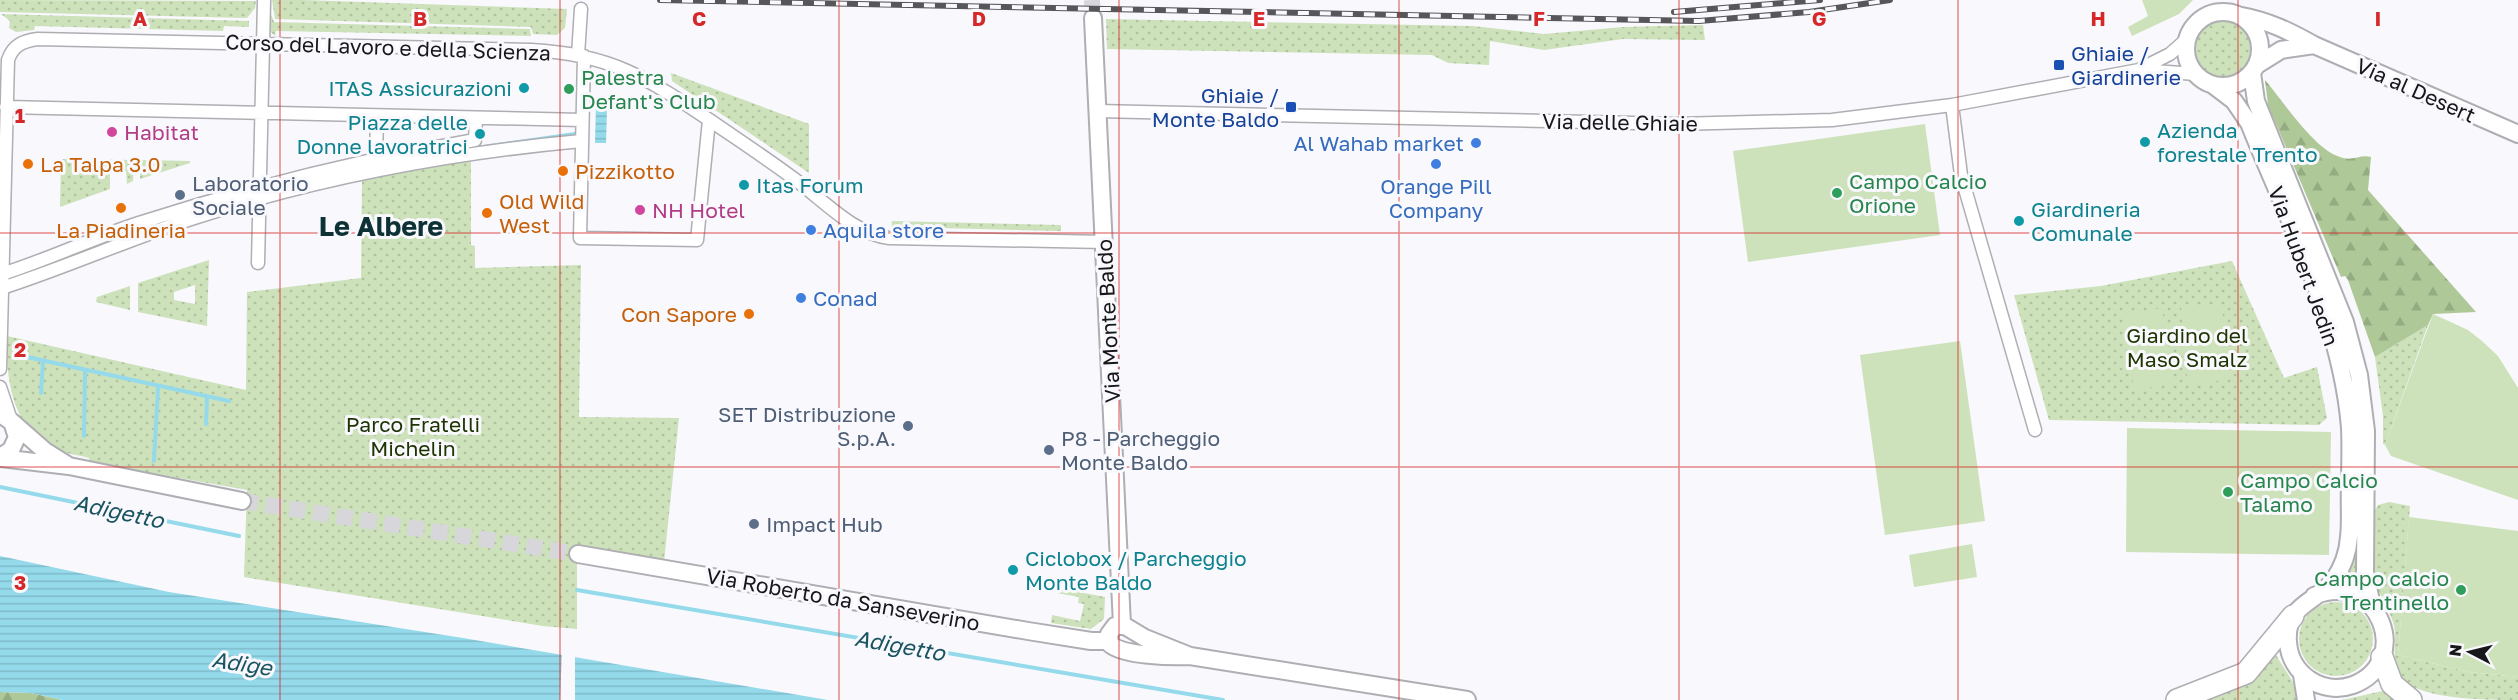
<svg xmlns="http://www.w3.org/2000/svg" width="2518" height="700" viewBox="0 0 2518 700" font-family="'Golos Text',sans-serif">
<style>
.grass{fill:url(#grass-dots);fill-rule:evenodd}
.forest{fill:url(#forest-firs)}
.garden{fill:#cde2ba}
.water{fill:url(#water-rules)}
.pier{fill:#f8f8fd}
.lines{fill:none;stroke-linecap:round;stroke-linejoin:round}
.stream{stroke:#94daeb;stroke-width:4}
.secondary-tunnel{stroke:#d6d6db;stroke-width:16;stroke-dasharray:16 8;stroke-linecap:butt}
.street-casing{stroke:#aeaeb3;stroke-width:15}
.secondary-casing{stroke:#aeaeb3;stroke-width:20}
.highway-casing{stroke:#aeaeb3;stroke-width:24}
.street{stroke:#fff;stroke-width:12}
.secondary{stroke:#fff;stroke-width:16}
.highway{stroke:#fff;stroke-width:21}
.rail-casing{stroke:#57575a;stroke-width:6}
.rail{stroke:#f8f8fd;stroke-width:4;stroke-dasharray:11;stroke-linecap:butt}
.grid{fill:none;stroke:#d62828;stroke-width:1.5;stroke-opacity:0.55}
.transit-dot{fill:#1a4fb4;stroke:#f8f8fd;stroke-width:2}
.culture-dot{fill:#0f9aa8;stroke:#f8f8fd;stroke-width:2}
.leisure-dot{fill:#2e9e5b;stroke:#f8f8fd;stroke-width:2}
.hotel-dot{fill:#d1479c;stroke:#f8f8fd;stroke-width:2}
.shop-dot{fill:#3f7fe0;stroke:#f8f8fd;stroke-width:2}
.food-dot{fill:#e8710a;stroke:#f8f8fd;stroke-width:2}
.service-dot{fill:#5c6f8a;stroke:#f8f8fd;stroke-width:2}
.labels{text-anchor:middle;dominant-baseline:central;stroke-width:6;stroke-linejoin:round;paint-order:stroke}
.street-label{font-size:21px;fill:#171719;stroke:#f8f8fd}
.transit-label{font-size:21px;fill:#164399;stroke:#f8f8fd;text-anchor:start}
.leisure-label{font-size:21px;fill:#27864d;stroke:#f8f8fd;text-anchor:start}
.culture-label{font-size:21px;fill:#0d838f;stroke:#f8f8fd;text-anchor:start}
.hotel-label{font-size:21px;fill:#b23c85;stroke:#f8f8fd;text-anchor:start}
.shop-label{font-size:21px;fill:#366cbe;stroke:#f8f8fd;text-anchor:start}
.food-label{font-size:21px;fill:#c56008;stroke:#f8f8fd;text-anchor:start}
.service-label{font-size:21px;fill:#4e5e75;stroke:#f8f8fd;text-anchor:start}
.park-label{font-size:21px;fill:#1e3400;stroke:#f8f8fd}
.water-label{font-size:22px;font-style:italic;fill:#1a5461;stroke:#f8f8fd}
.district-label{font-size:27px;font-weight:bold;fill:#0d3134;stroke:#f8f8fd}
.grid-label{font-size:20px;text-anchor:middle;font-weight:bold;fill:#d62828;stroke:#f8f8fd;stroke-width:6;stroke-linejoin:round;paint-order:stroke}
</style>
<defs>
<pattern id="grass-dots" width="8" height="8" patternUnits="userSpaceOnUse" patternTransform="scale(1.5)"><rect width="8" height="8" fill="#cde2ba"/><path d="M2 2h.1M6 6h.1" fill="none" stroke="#afc19f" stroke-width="1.8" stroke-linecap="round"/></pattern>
<pattern id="forest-firs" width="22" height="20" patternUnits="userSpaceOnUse" patternTransform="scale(1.5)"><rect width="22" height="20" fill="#aec897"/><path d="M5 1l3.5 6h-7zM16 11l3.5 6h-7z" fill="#95ab82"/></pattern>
<pattern id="water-rules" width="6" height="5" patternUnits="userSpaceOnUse" patternTransform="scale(1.5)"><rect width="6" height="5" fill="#94daeb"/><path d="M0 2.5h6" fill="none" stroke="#7fbac9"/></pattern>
</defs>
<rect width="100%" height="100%" fill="#f8f8fd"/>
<!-- grass -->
<path class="grass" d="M0,0L256,1L255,8L247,18L0,12Z
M272,0H303L567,9L565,28L557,35L533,34L531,27L275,19Z
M269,9L274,22L530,29L531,36L276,31L275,36L269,30Z
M1,14L249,21V27L224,26L223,31L35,26L34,30L16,32L9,28L10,21Z
M1106,19L1473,26L1544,34L1623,27L1703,25L1705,40L1623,39L1544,50L1490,41L1489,65L1448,63L1432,55L1107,49Z
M2194 48a29 29 0 1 1 58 0a29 29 0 1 1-58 0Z
M671,73L809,124V173L672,81Z
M61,159L134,160L133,181L127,184L126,171H110V189L60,207Z
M141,160L190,161V163L140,179Z
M471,160V245L475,246V268L581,265L579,417L679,418L664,562L577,545V629L543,626L244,577L247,490L89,462V458C79,455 67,454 57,450C11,429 6,380 7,336L246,390L247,292L361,278L362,179Z
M892,221L1061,225V231L900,227L899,231H891Z
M209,260L207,326L138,312V283ZM195,285V304L174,300V292Z
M2232,261L2284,378L2317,367L2327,418L2319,425L2049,420L2014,295L2101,286Z
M130,286V310L96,302L97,297Z
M2428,325L2385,445L2383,444V416L2375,357Z
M2389,502L2410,506L2398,655L2469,672L2518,677V700C2486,700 2419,700 2400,677C2389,660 2399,640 2393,622C2389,609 2380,598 2377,584C2371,561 2375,534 2375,510L2378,505Z
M2356,542H2358L2359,588L2340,583Z
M1058,588L1105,597L1104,619L1091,629L1051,623L1052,615L1080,621L1084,604L1078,603L1079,597L1057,593Z
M2299 639a37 37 0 1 1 74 0a37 37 0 1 1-74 0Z
M2273,648C2280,666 2297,682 2299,700H2191Z
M2387,690L2396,700H2342Z"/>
<!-- forest -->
<path class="forest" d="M2265,80C2283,101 2314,149 2340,157C2352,162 2360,154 2371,157L2368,190L2476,312L2433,314L2428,325L2375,357L2348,280L2345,276L2341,277L2268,105Z
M0,692L31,693L63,700H0Z"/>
<!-- garden -->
<path class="garden" d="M2142,0H2193L2179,14L2132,36L2128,27L2148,16Z
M1925,124L1940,235L1748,262L1733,151Z
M2222,304L2228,380L2188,384L2181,307Z
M2162,308L2173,384L2134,390L2123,314Z
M2433,314L2468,330L2482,341L2498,356L2518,388V500L2391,456L2385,445Z
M1960,341L1985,521L1885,535L1860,355Z
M2127,428L2331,432L2329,555L2126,552Z
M2409,517L2518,531V677L2469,672L2398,655Z
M1972,544L1977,577L1914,587L1909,555Z"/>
<!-- water -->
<path class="water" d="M596,104H603V109H607L606,143H595Z
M0,556L169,592L463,638L828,700H63L31,693L0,692Z"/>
<!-- pier -->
<path class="pier" d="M562,652L575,654V700H560Z"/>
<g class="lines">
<!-- stream -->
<path class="stream" d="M427,155L575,134
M18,355L229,401
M41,393L43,362
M206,424L207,397
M84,436L85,371
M154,461L158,388
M0,487L239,536
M577,590L1223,700"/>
<!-- secondary-tunnel -->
<path class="secondary-tunnel" d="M1092,0L1093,18
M242,501L578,554"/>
<defs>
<path id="street" d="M578,55L581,9
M584,56L580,238L697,240L709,120
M2142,68L2170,54L2188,38
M1952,105L1961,175L2035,430
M6,107L582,120
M1097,111L1677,124L1832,120L1952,105L2139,70L2196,74
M376,158L377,116
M258,263L264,1
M2,274C49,259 93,238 139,223C250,187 361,160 475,140L476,118
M2,288C67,267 129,239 194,218C319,178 451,153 581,141
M0,369L8,60C13,45 23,41 38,39L531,50C611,54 647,78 711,121C740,141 769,160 797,181C824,201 854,234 889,238L1105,242
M0,387L11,420"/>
<path id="secondary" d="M2186 49a37 37 0 1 1 74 0a37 37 0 1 1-74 0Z
M2242,16C2269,21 2291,32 2314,45L2518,134
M1093,18L1122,625
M2257,65L2281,50L2314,45
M2252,73L2256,101L2345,322L2359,375L2366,431L2365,572L2372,606
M2213,85L2234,101L2249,123C2288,220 2342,324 2350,428C2351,448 2350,468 2350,487C2349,504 2351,521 2349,537C2348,552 2342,568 2334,580C2316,603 2285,604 2288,642C2290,674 2322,696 2353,685C2414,662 2379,569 2314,596
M0,414L12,422L17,437L11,450L0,457
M12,422L45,451L69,466
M0,458L69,466L242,501
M578,554L1028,631L1091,641H1109
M1190,656L1145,638L1125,626H1115L1109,634L1110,644C1123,656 1172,657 1190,656L1467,700
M2302,675L2306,700"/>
<path id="highway" d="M2382,657L2392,684L2411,700
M2177,700L2246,673L2293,616"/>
</defs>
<!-- street casing -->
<use href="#street" class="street-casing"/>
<!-- secondary casing -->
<use href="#secondary" class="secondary-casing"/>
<!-- highway casing -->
<use href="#highway" class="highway-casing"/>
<!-- street -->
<use href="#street" class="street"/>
<!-- secondary -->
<use href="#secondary" class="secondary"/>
<!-- highway -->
<use href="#highway" class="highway"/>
<defs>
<path id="rail" d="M660,0L1699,21L1809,12L1890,0
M1674,12L1820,0"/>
</defs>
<!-- rail casing -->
<use href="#rail" class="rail-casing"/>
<!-- rail -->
<use href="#rail" class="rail"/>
</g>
<!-- grid -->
<path class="grid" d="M280,0V700M560,0V700M839,0V700M1119,0V700M1399,0V700M1679,0V700M1958,0V700M2238,0V700M0,233H2518M0,467H2518"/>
<!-- markers -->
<g class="transit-dot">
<rect x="2053" y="59" width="12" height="12" rx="3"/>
<rect x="1285" y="101" width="12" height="12" rx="3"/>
</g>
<g class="culture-dot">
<circle cx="524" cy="88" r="6"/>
<circle cx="480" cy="134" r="6"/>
<circle cx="2145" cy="142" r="6"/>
<circle cx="744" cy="185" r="6"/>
<circle cx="2019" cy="221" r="6"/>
<circle cx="1013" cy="570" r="6"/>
</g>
<g class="leisure-dot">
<circle cx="569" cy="89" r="6"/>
<circle cx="1837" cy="193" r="6"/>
<circle cx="2228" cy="492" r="6"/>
<circle cx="2461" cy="590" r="6"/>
</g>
<g class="hotel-dot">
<circle cx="112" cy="132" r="6"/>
<circle cx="640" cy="210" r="6"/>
</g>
<g class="shop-dot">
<circle cx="1476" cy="143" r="6"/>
<circle cx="1436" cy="164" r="6"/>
<circle cx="811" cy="230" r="6"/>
<circle cx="801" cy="298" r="6"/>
</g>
<g class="food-dot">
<circle cx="28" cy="164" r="6"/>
<circle cx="563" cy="171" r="6"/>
<circle cx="121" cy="208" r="6"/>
<circle cx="487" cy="213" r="6"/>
<circle cx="749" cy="314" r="6"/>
</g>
<g class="service-dot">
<circle cx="180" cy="195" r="6"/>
<circle cx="908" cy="426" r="6"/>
<circle cx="1049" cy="450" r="6"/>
<circle cx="754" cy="524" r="6"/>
</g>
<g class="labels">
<!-- street labels -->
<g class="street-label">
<text transform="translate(388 47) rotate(2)">Corso del Lavoro e della Scienza</text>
<text transform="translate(2416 90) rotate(24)">Via al Desert</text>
<text transform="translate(1620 122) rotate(1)">Via delle Ghiaie</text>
<text transform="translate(2304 266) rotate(70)">Via Hubert Jedin</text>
<text transform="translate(1108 321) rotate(-93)">Via Monte Baldo</text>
<text transform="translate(843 599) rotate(10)">Via Roberto da Sanseverino</text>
</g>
<!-- transit labels -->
<g class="transit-label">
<text x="2071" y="53">Ghiaie /<tspan x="2071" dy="24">Giardinerie</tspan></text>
<text x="1279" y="95" text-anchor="end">Ghiaie /<tspan x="1279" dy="24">Monte Baldo</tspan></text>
</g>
<!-- leisure labels -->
<g class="leisure-label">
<text x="581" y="77">Palestra<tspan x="581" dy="24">Defant's Club</tspan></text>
<text x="1849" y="181">Campo Calcio<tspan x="1849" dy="24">Orione</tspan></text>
<text x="2240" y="480">Campo Calcio<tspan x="2240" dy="24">Talamo</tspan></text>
<text x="2449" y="578" text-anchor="end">Campo calcio<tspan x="2449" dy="24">Trentinello</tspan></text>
</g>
<!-- culture labels -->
<g class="culture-label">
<text x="512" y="88" text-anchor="end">ITAS Assicurazioni</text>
<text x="468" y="122" text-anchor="end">Piazza delle<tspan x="468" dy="24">Donne lavoratrici</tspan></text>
<text x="2157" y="130">Azienda<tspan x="2157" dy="24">forestale Trento</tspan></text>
<text x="756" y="185">Itas Forum</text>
<text x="2031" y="209">Giardineria<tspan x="2031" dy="24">Comunale</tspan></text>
<text x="1025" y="558">Ciclobox / Parcheggio<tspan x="1025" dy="24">Monte Baldo</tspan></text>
</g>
<!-- hotel labels -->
<g class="hotel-label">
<text x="124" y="132">Habitat</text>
<text x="652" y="210">NH Hotel</text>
</g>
<!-- shop labels -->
<g class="shop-label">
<text x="1464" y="143" text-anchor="end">Al Wahab market</text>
<text x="1436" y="186" text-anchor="middle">Orange Pill<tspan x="1436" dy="24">Company</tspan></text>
<text x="823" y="230">Aquila store</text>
<text x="813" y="298">Conad</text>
</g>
<!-- food labels -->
<g class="food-label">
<text x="40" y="164">La Talpa 3.0</text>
<text x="575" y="171">Pizzikotto</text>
<text x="499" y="201">Old Wild<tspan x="499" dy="24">West</tspan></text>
<text x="121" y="230" text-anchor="middle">La Piadineria</text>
<text x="737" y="314" text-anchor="end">Con Sapore</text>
</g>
<!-- service labels -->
<g class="service-label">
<text x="192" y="183">Laboratorio<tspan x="192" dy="24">Sociale</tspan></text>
<text x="896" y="414" text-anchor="end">SET Distribuzione<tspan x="896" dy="24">S.p.A.</tspan></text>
<text x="1061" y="438">P8 - Parcheggio<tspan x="1061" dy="24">Monte Baldo</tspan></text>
<text x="766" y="524">Impact Hub</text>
</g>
<!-- park labels -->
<g class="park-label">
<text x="2187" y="335">Giardino del<tspan x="2187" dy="24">Maso Smalz</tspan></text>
<text x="413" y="424">Parco Fratelli<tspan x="413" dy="24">Michelin</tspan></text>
</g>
<!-- water labels -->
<g class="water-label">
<text transform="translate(119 511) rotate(12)">Adigetto</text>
<text transform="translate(900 645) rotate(10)">Adigetto</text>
<text transform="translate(242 663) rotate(9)">Adige</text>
</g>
<!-- district labels -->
<g class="district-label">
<text x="381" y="226">Le Albere</text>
</g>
</g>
<g class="grid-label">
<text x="140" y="26">A</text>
<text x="420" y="26">B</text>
<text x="699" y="26">C</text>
<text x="979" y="26">D</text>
<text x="1259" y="26">E</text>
<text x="1539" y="26">F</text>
<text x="1819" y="26">G</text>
<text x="2098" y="26">H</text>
<text x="2378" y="26">I</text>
<text x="20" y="123">1</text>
<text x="20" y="357">2</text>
<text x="20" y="590">3</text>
</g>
<!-- north arrow -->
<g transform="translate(2470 652) rotate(277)" stroke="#f8f8fd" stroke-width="4.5" paint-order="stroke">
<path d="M0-4.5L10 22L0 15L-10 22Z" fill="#171719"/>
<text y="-9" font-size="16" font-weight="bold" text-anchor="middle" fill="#171719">N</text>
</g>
</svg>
